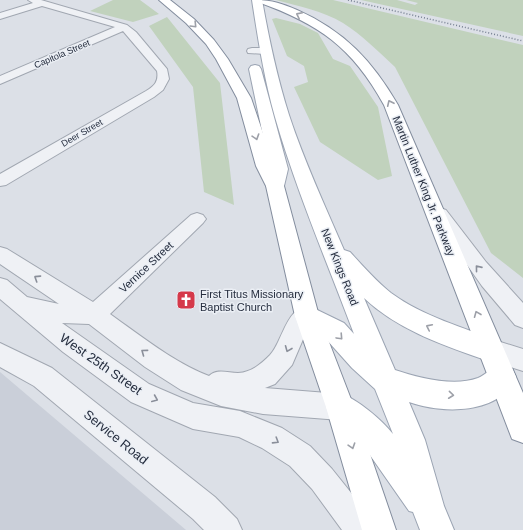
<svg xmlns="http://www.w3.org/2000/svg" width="523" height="530" viewBox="0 0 523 530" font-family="Arial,sans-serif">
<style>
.built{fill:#cacfd9}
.green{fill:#c1d2bd}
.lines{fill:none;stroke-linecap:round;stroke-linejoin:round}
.minor-casing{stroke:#a1a7b1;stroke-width:2}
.primary-casing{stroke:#9ba4b3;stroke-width:2}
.trunk-casing{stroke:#838d9e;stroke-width:2}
.minor{fill:#eff1f5;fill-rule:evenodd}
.primary{fill:#fff;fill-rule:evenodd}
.trunk{fill:#fff;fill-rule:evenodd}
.rail{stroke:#757f91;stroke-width:1.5;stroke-dasharray:1 2;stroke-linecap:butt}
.oneway{stroke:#9da0a8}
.oneway2{stroke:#8a8f9a}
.labels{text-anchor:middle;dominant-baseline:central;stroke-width:3;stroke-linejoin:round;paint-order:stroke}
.far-street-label{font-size:9px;fill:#252d3e;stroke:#ebeff5}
.street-label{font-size:11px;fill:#252d3e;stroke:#ebeff5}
.poi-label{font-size:11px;fill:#252d3e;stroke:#ebeff5;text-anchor:start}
.near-street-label{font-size:13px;fill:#252d3e;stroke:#ebeff5}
</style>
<rect width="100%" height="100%" fill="#dce0e7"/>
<!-- built -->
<path class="built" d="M0,372L186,530H0Z"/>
<!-- green -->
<path class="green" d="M113,0H140L159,14L133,22L90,11Z
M276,0H333L523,45V278L491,253L395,67C379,52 362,35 343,23C323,11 298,6 276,0Z
M361,0H397L415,5L418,3L406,0H523V36Z
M167,17L220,83L234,205L204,192L193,87L149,26Z
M276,18L300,24L318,33L333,59L350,66L378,107L392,176L378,180L320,142L294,87L308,82L304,66L287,56L272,19Z"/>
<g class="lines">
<defs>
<path id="minor" d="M28,0H41L127,25L136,32L167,69L169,79L163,90L154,97L6,185L0,186V174L146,91C154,86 159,82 157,71L123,31L0,84V76L115,27L42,6L0,19V13L33,3Z
M252,48H265L270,51L265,54L248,53L247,51L248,49Z
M440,208L446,210L486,262L523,303V328L515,325L482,286L431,214L434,210Z
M197,213L203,215L206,219L203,223L110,314C141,336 173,362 209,376C217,368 228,373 238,373C252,372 261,364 270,355C284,340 287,299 315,309L318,316L315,323L307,330L292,365L275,384L265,388L340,394L349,398L353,407L349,416L340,420L263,414L221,406L181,390L145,367L89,324L62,323L149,384L193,403L240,411L282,428L310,446L332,469L372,519L377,530H342L312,489L290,466L262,448L239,437L193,429L131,402L63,352L0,299V278L7,280L27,297L59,304L0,264V247L7,249L93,302L191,215Z
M491,339L523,349V371L483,358L479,350L483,342Z
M0,343L52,368L215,497L237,519L242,530H204L193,519L34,386L0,367Z"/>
<path id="primary" d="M252,0H262C269,39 277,77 289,115C304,161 325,206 344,250L350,252C363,266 376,281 391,293C424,317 463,327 500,342L504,350L500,358L491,362C446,346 399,331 364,298L395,370C419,378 454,387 478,378C485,375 493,367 502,364L512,368L516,377C500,415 442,414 409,402L425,440L444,506L454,530H420L413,512L409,511L365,448L330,417L326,407L330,397L340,393C358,400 381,419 393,434L375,389L352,368L326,339L298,323L295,316L298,309L307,305L344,323L354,334C327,262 296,190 275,117C264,78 258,39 252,0Z
M255,65L259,66L261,69L288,169L284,186L281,190L275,192L269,190L266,186L270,169L249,69L251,66Z"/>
<path id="trunk" d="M159,0H170L194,19L214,40L228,59L251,98L274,166L284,186L319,316L354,407L396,530H362L326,407L295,316L266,186L256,166L237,98L216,59L206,44L186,23Z
M256,0C272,0 283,4 297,10C345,31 373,62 398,105L523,393V443L512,439L384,105C352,47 319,24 258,2Z"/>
</defs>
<!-- minor casing -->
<use href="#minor" class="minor-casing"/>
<!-- primary casing -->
<use href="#primary" class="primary-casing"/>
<!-- trunk casing -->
<use href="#trunk" class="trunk-casing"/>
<!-- minor -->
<use href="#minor" class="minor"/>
<!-- primary -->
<use href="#primary" class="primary"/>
<!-- trunk -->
<use href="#trunk" class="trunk"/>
<!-- rail -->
<path class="rail" d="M348,0L523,41"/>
</g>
<!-- one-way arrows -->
<defs><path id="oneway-chevron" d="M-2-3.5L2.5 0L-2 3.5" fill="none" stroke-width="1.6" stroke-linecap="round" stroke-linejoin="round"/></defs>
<g class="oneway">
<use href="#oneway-chevron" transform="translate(299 15) rotate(-154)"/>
<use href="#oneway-chevron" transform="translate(194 25) rotate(46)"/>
<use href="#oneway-chevron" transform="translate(390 103) rotate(-115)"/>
<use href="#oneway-chevron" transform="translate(256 137) rotate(72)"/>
<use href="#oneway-chevron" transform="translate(477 314) rotate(-112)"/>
<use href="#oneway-chevron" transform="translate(429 327) rotate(-154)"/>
<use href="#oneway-chevron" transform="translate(340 337) rotate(47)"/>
<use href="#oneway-chevron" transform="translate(451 395) rotate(6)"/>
<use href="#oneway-chevron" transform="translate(352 446) rotate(72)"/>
</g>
<g class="oneway2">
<use href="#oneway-chevron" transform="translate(478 268) rotate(-129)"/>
<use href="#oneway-chevron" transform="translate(37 278) rotate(-147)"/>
<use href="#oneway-chevron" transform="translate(288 349) rotate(112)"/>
<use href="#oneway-chevron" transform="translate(144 352) rotate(-144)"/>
<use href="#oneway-chevron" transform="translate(155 399) rotate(23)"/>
<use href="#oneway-chevron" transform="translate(276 441) rotate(32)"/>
</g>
<!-- icons -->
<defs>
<symbol id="church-square" viewBox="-11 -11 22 22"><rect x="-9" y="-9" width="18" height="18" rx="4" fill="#d5394a" stroke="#ebeff5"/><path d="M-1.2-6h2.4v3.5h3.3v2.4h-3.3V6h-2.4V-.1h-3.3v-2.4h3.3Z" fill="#fff"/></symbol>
</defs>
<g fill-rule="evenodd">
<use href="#church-square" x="175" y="289" width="22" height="22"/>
</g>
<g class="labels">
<!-- far-street labels -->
<g class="far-street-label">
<text transform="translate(62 54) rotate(-23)">Capitola Street</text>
<text transform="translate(82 133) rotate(-30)">Deer Street</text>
</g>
<!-- street labels -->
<g class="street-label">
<text transform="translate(424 186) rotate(68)">Martin Luther King Jr. Parkway</text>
<text transform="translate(146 267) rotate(-43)">Vernice Street</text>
<text transform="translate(340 267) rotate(68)">New Kings Road</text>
</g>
<!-- poi labels -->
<g class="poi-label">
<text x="200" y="294">First Titus Missionary<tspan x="200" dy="13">Baptist Church</tspan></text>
</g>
<!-- near-street labels -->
<g class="near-street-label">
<text transform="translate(101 364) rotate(35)">West 25th Street</text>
<text transform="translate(116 437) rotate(39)">Service Road</text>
</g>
</g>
</svg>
